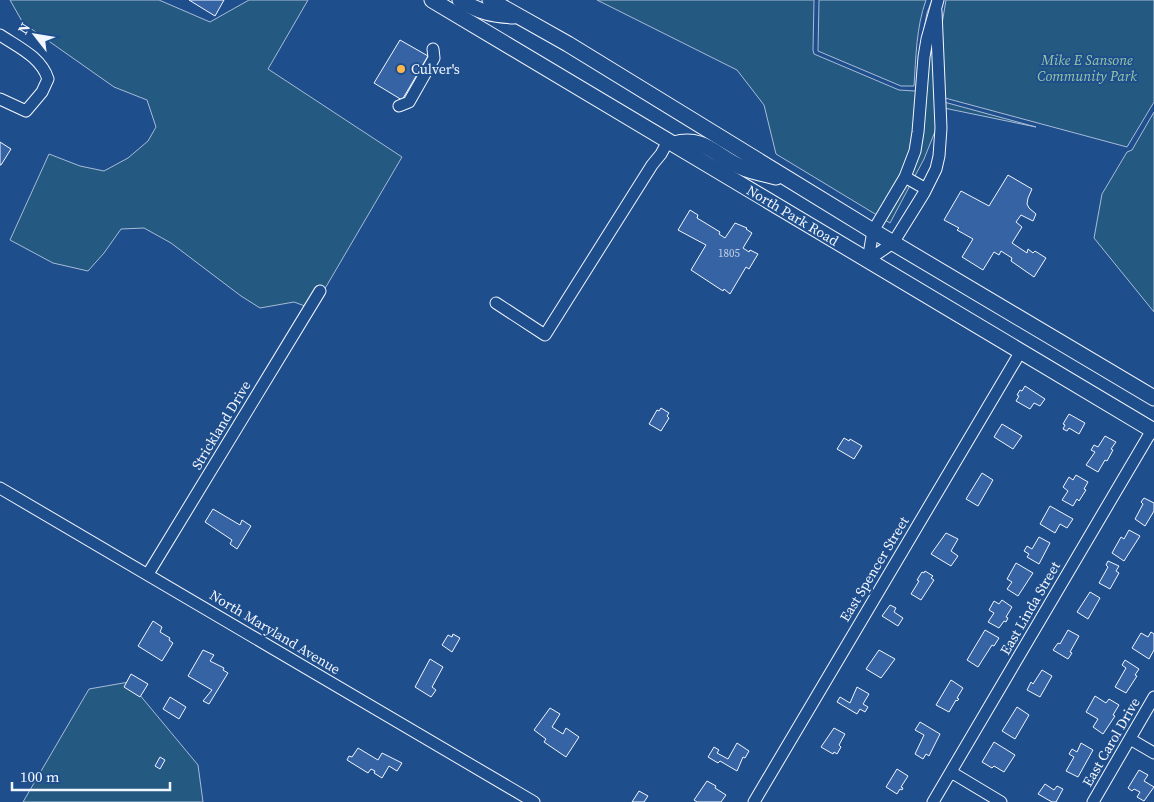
<svg xmlns="http://www.w3.org/2000/svg" width="1154" height="802" viewBox="0 0 1154 802" font-family="'Source Serif 4',serif">
<style>
.green{fill:#245a82;stroke:#a8bbd7}
.building{fill:#3563a3;stroke:#f2f6ff}
.lines{fill:none;stroke-linecap:round;stroke-linejoin:round}
.minor-casing{stroke:#f2f6ff;stroke-width:13}
.major-casing{stroke:#f2f6ff;stroke-width:17}
.minor{stroke:#1f4e8c;stroke-width:11}
.major{stroke:#1f4e8c;stroke-width:15}
.poi-dot{fill:#ffb74d;stroke:#1f4e8c;stroke-width:2}
.labels{text-anchor:middle;dominant-baseline:central;stroke-width:4;stroke-linejoin:round;paint-order:stroke}
.number-label{font-size:11px;fill:#c3d1e8}
.park-label{font-size:14px;font-style:italic;fill:#97c8a6;stroke:#1f4e8c}
.poi-label{font-size:14px;fill:#f2f6ff;stroke:#1f4e8c;text-anchor:start}
.street-label{font-size:14px;fill:#f2f6ff;stroke:#1f4e8c}
</style>
<rect width="100%" height="100%" fill="#1f4e8c"/>
<!-- green -->
<path class="green" d="M10,0H159L210,22L249,0H308L268,69L402,157L313,309L294,302L260,308L241,296L171,243L144,228L121,229L104,253L88,271L53,263L10,240L49,154L80,166L104,171L128,158L148,141L156,127L147,100L114,87L23,23Z
M597,0H814L813,50L814,54L899,90L915,91L916,90L922,39L927,13L932,0H940L944,102L1036,127L939,107L936,129L924,159L890,223L776,154L764,105L737,70Z
M819,0H926C916,28 916,57 914,86H901L818,51Z
M946,0H1154V102L1127,147L945,98L942,24Z
M1154,112V312L1094,238L1102,194L1127,152L1132,150Z
M129,682L198,765L203,802H23L89,689Z"/>
<!-- building -->
<path class="building" d="M189,0H224L215,16Z
M400,40L428,56L402,100L374,83Z
M0,142L11,149L1,165H0Z
M1008,175L1032,189L1028,198L1027,204L1029,208L1036,214L1033,221L1021,215L1016,222L1022,227L1012,243L1027,253L1028,249L1033,253L1035,251L1046,258L1034,277L1011,261L1012,258L1001,251L999,255L994,252L983,270L962,257L973,239L957,230L959,228L944,220L961,191L989,206Z
M690,210L698,215L697,218L720,232L719,234L725,238L735,223L747,228L746,229L752,233L743,248L749,252L750,250L758,254L749,269L746,267L730,294L724,289L723,291L691,270L706,245L678,230Z
M1025,386L1045,399L1040,406L1034,403L1030,409L1016,401L1019,396L1017,395L1020,390L1022,391Z
M661,408L669,413L667,416L669,418L661,431L649,424L657,410L659,411Z
M1069,414L1085,423L1079,434L1069,428L1067,431L1063,429L1065,425L1063,424Z
M1002,424L1022,436L1013,449L994,437Z
M1105,436L1116,442L1111,449L1113,450L1107,461L1105,460L1098,472L1086,465L1095,452L1091,450L1094,445L1098,447Z
M844,438L849,441L850,439L862,446L854,459L837,449Z
M982,473L993,480L978,506L966,499Z
M1076,475L1088,482L1084,489L1086,490L1079,501L1077,499L1073,506L1062,500L1068,491L1063,487L1069,477L1073,480Z
M1144,498L1154,503V511L1145,526L1135,519L1143,504L1141,502Z
M1050,506L1073,519L1067,528L1060,524L1055,533L1040,524Z
M213,509L240,525L242,520L251,526L237,549L230,544L232,540L205,522Z
M1129,530L1140,536L1124,561L1112,553L1121,537L1124,539Z
M946,533L958,539L951,551L958,556L951,566L931,554Z
M1039,537L1050,543L1039,564L1027,557L1029,554L1024,551L1027,546L1032,549Z
M1108,561L1119,566L1116,571L1119,573L1110,589L1099,583L1108,567L1106,565Z
M1016,563L1033,573L1018,596L1007,589L1012,582L1007,579Z
M925,571L933,576L931,578L934,580L921,600L911,594L919,581L917,580L922,572L924,573Z
M1090,592L1100,598L1088,619L1077,612Z
M1002,600L1012,607L1006,617L1008,618L1006,622L1004,621L999,628L988,622L994,613L989,610L994,601L999,604Z
M890,605L896,608L894,612L903,618L898,626L882,616Z
M153,621L162,627L160,632L170,638L169,640L173,643L162,661L138,646Z
M985,630L999,638L994,646L992,645L978,667L967,660Z
M1068,630L1079,636L1070,652L1072,653L1068,659L1053,650L1058,643L1060,644Z
M1151,632L1154,634V650L1149,659L1132,648L1141,633L1148,637Z
M453,634L460,638L452,652L442,645L448,635L452,637Z
M203,650L214,655L210,661L224,668L223,670L228,673L209,704L203,701L212,690L188,676Z
M879,650L895,659L881,678L866,669Z
M430,659L443,667L432,687L436,690L431,697L415,687Z
M1125,660L1139,669L1135,675L1137,676L1126,693L1115,687L1126,668L1122,665Z
M1042,670L1052,676L1040,697L1027,690L1031,682L1033,684Z
M131,674L148,684L140,697L124,687Z
M951,680L963,688L957,698L959,699L957,701L956,700L949,712L936,705Z
M857,687L869,694L863,704L868,707L865,712L860,709L857,714L837,702L840,697L850,703Z
M1095,696L1106,703L1109,699L1119,705L1113,715L1115,716L1103,734L1093,727L1098,719L1086,712Z
M170,697L186,707L179,719L163,709Z
M1017,707L1029,715L1015,739L1002,731Z
M550,708L560,714L552,727L563,734L566,728L579,737L566,757L544,742L546,739L534,730Z
M920,722L940,734L929,756L926,754L923,759L915,754L924,735L915,730Z
M834,728L845,734L839,745L841,747L837,754L834,752L833,754L821,747Z
M994,742L1015,755L1004,772L994,766L992,768L982,762Z
M737,743L749,751L745,758L743,757L737,771L720,761L718,763L708,757L714,747L719,750L717,753L728,759Z
M1081,743L1093,750L1078,777L1066,771L1074,757L1069,754L1072,749L1077,752Z
M358,748L378,760L382,753L402,763L397,771L389,766L382,778L374,773L375,771L371,769L368,773L347,760L349,756L352,757Z
M160,757L165,760L160,769L155,766Z
M897,769L908,776L901,787L903,788L902,790L900,789L897,794L886,787Z
M1139,770L1148,775L1144,781L1154,787L1144,801L1137,797L1140,792L1134,789L1132,791L1128,788Z
M707,781L716,786L715,788L726,795L721,802H697L694,800Z
M1045,784L1054,790L1057,786L1063,789L1056,802H1052L1038,794Z
M639,791L648,796L644,802H632Z"/>
<g class="lines">
<defs>
<path id="minor" d="M0,35C18,47 41,57 48,79L42,92L26,111L0,99
M399,106L409,102L434,58L433,49
M905,177L926,189
M868,260L893,243L924,193L936,169L939,156L941,128L936,11
M868,260L873,231L905,177L915,151L918,132L924,57L927,39L938,0
M496,303L545,335L652,165L661,154L668,141
M0,488L534,802
M148,574L320,291
M1130,739L1154,753
M951,772L1001,802
M754,802L1021,351
M933,802L1152,430
M1093,802L1154,697"/>
<g id="major">
<path id="s1" d="M432,0L1154,431"/>
<path d="M460,0C479,12 492,15 514,16"/>
<path d="M490,0L568,44L873,231L1154,398"/>
<path d="M674,144C703,135 717,157 741,167C752,172 765,174 776,177"/>
</g>
</defs>
<!-- minor casing -->
<use href="#minor" class="minor-casing"/>
<!-- major casing -->
<use href="#major" class="major-casing"/>
<!-- minor -->
<use href="#minor" class="minor"/>
<!-- major -->
<use href="#major" class="major"/>
</g>
<!-- markers -->
<circle class="poi-dot" cx="401" cy="69" r="5"/>
<g class="labels">
<!-- number labels -->
<g class="number-label">
<text x="729" y="253">1805</text>
</g>
<!-- park labels -->
<g class="park-label">
<text x="1087" y="60">Mike E Sansone<tspan x="1087" dy="16">Community Park</tspan></text>
</g>
<!-- poi labels -->
<g class="poi-label">
<text x="411" y="69">Culver's</text>
</g>
<!-- street labels -->
<g class="street-label">
<text stroke="none"><textPath href="#s1" startOffset="420">North Park Road</textPath></text>
<text transform="translate(221 425) rotate(-59)">Strickland Drive</text>
<text transform="translate(874 569) rotate(-59)">East Spencer Street</text>
<text transform="translate(1030 608) rotate(-60)">East Linda Street</text>
<text transform="translate(275 632) rotate(31)">North Maryland Avenue</text>
<text transform="translate(1111 742) rotate(-60)">East Carol Drive</text>
</g>
</g>
<!-- north arrow -->
<g transform="translate(35 35) rotate(301)" stroke="#1f4e8c" stroke-width="4" paint-order="stroke">
<path d="M0-4L9 19L0 12L-9 19Z" fill="#f2f6ff"/>
<text y="-8" font-size="14" font-weight="bold" text-anchor="middle" fill="#f2f6ff">N</text>
</g>
<!-- scale -->
<path d="M12 782v8h158v-8" fill="none" stroke="#f2f6ff" stroke-width="2.5"/>
<text x="20" y="782" font-size="15" fill="#f2f6ff" stroke="#1f4e8c" stroke-width="4" paint-order="stroke">100 m</text>
</svg>
